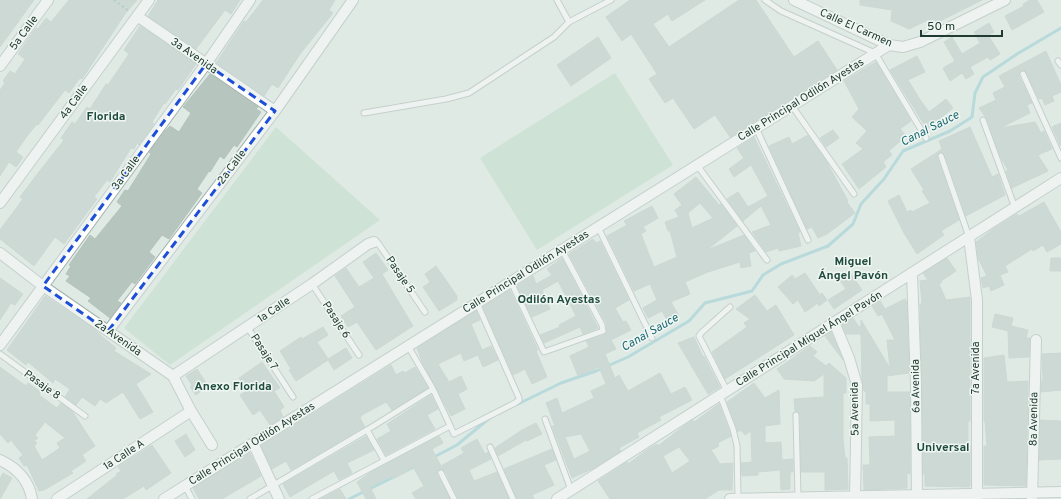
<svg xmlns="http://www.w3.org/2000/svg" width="1061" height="499" viewBox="0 0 1061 499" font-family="Overpass,sans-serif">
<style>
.green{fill:#b9dbc1}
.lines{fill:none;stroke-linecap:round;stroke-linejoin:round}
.stream{stroke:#89c7ce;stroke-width:3}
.building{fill:#b6c5be;stroke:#b3c4bc;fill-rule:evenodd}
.lane-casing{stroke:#a3b2ac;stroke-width:7}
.street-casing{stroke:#a3b2ac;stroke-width:12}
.path{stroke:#81ad9d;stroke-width:2;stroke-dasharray:2 3;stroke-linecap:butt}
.lane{stroke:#fff;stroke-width:5}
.street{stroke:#fff;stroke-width:10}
.marked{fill:none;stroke:#1d4ed8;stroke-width:3;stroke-dasharray:8 5;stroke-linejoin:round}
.labels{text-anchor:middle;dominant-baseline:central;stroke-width:3;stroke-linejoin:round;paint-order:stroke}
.street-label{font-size:11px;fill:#213a32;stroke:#f0f7f3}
.neighbourhood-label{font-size:12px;font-weight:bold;fill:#1e4b3e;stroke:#f0f7f3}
.water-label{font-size:12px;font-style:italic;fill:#1e6a74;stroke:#f0f7f3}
</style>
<rect width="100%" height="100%" fill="#e0eae5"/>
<!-- green -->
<path class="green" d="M615,73L673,165L537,250L480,158Z
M276,127L380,220L170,365L124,328Z"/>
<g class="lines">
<!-- stream -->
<path class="stream" d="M516,405L561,383L596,371L628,357L689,321L705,303L752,291L763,275L781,264L828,246L853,224L861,204L884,179L903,151L950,131L972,117L975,93L983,77L1017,54L1061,28
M434,457L457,445L491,417
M349,499L416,466"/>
</g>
<!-- building -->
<path class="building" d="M0,0H34L0,47Z
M69,0H137L125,14L82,79L80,78L69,93L65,90L38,125L37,124L27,136L16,152L23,157L16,167L9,162L0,176V90L5,83L3,81L10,71L15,74L25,59L18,54L36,28L38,29L46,18L51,22Z
M158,0H240L231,14L225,10L196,49L148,16Z
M263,0H335L329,10L333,13L300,54L278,88L272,84L264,96L216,63L244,21L246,22Z
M630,0H705L672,21L668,14L653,24L669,47L739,0H756L794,57L818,41L837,70L730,137L715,115L694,129L673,98L665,103L649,79L657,74L631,34L622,41L606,17Z
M860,0H982L930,26L928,20L909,29L891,21L892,10L860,5Z
M1030,0H1037L1044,12L1012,30L1005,16L1024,6L1023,4Z
M989,23L994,32L988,35L1000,54L990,60L988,57L970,67L974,74L966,79L962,73L950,81L943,68L955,61L944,42L952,37L962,54L980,43L974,32Z
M140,26L196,64L178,90L176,89L165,104L164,103L152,122L154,124L139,145L137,143L134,149L131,148L110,182L107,180L94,197L97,199L64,244L55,237L34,266L0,239V230L23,199L20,197L35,177L64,140L61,138L72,122L75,124L87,107L90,109L106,84L108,85L129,54L124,50Z
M598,37L611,58L571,86L557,65Z
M1046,51L1061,85V92L1052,96L1054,101L1045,105L1042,98L1039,99L1026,72L1021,71L1019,76L1032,103L1027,105L1030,113L1000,128L1035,122L1041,133L1044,131L1052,149L1038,155L1048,171L1012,188L1006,171L1008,170L1000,156L987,119L979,108L996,100L993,93L1005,87L999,76Z
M917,56L925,72L908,80L919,98L929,112L946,99L953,108L927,129L890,70Z
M876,62L911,121L900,129L906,136L889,151L892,155L883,162L886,167L859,189L842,164L863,149L856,143L867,131L852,117L859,109L844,81Z
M210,74L258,107L256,109L261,112L237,147L234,145L224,159L220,156L210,172L209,171L197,189L202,193L169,239L162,235L149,252L155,257L135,284L132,282L117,301L121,303L110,318L88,301L91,298L66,281L70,276L66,274L71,266L69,265L90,235L95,239L122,206L117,202L125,190L128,191L151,154L149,152L165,131L170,126L179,132L191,113L183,107Z
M1061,123V145H1060L1052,127Z
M970,127L992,177L998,174L1005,195L966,216L945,155L939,152L937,157L959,220L941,231L944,235L917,254L904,233L888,201L899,195L907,212L911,210L912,212L930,203L922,191L924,190L911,169L942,149L939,141Z
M833,130L839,138L826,147L820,138Z
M808,135L825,159L848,201H846L855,213L827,234L818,238L812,227L807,229L769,146L789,137L792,144Z
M754,137L800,232L798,233L801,246L779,251L778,248L766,252L752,232L771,225L761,206L743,221L727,199L738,192L748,207L768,196L751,165L734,177L729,169L744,158L737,148Z
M696,177L719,205L721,204L737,226L707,250L744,235L755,251L749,253L751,266L741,268L740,262L708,272L685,282L690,294L671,302L679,316L668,322L662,311L648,318L643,308L657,300L650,284L634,291L607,236L627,225L624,221L652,206L658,218L643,227L646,231L641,234L654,267L677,257L670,231H668L665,222L679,217L675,210L682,205L674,194ZM700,203L713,218L692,228L688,213Z
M1044,202L1061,232V244L1047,252L1043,245L1033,251L1032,249L1005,266L1008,272L1000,275L1004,285L991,291L989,286L983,288L981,278L987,276L978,258L976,242L992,230L1017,214L1019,216Z
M593,239L596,243L600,241L629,300L615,308L623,322L626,321L631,330L611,340L616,349L605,354L615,378L619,375L628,391L660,373L671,394L685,387L692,400L659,417L661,420L637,433L639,437L619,448L621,451L594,468L572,478L552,426H555L546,403L557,398L562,413L594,398L591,391L606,384L599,367L578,376L570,356L589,347L586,341L604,335L607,332L606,323L569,254ZM581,434L590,451L574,459L565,437Z
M376,253L388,270L382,274L413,326L376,350L357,322L348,327L341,316L355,307L335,276L346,268L359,287L374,278L363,262Z
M562,258L598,328L583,334L580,327L544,343L540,335L560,327L559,325L576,316L569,302L558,281L542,290L550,309L532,317L517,286L533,276L536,284L552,275L547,269Z
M947,258L956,271L941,281L942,282L939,284L946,300L970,297V421H968V443L970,446V485L969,487L925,486V474H923L920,304H922L920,281L928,280L923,273Z
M1051,258H1061V271H1050Z
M436,266L457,296V300L439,311L423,287L430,282L425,274Z
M849,271L862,290L834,309L828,300L846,289L838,278Z
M805,273L820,295L822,293L827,300L819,306L818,303L805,312L798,300L793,304L778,287L792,275L795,279Z
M0,278L23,294L15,305L11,303L0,320Z
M510,290L538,350L536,351L547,377L532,384L525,369L513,375L483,307Z
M755,295L767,311L776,305L794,335L725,379L712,352L747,327L744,323L750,319L736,309Z
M45,296L91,327L116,348L114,351L151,374L136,384L153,412L140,419L123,392L106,403L100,399L95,406L82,397L76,405L65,397L70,389L55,379L53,383L28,362L26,365L7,350Z
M905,299L907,303L909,373L887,376V392H910V474L907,473V488L864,490L863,465H870L869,437L895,436V420L870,421V404H866V393L863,389L862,380L861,334H846L842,325L853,318L859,327L861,326V320L890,368L887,340H895L882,314L878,316L872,306L880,301L885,309Z
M476,311L480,320L471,324L482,350L491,346L498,360L483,367L478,355L464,361L461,353L438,364L449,382L461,376L467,389L458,394L465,409L451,416L422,362L417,348Z
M995,314L1013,318L1011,326L1028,330L1026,338H1030L1029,357L1009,358L1008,331L992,327Z
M323,327L328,335L317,342L328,359L346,348L352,358L334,370L328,360L296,381L289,370L291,369L280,351L301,337L302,339Z
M831,332L843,360L825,336Z
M694,337L703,357L704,356L720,387L708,394L678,343Z
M810,346L817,352L813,356L826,366L829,363L846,378V393H843V439L845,458H847L848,489L825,490V472H801L800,415L798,412L795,411L794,399L824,397V374L814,381L784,379L777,369Z
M1061,353V390L1041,392L1042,380H1043L1042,354Z
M1004,355L1007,382L1028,381L1026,486L984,485V446H987L985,421H984V358Z
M262,362L280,388L274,391L284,407L280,410L283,417L270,425L260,410L253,415L240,395L247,391L239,378Z
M391,365L396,375L403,371L405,373L415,367L428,388L392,410L386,402L362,415L360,418L365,427L291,470L286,461L272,469L261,446Z
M0,367L26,386L28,383L41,392L39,395L57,408L61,403L72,411L95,446L82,455L86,461L71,471L73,473L44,490L39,491L27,465L24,466L19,458L23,455L11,440L8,443L0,434ZM45,422L65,438L57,443L60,448L42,460L34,446L37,443L34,441L38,438L35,435Z
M197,369L208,386L196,395L190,387L192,385L186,376Z
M754,383L765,398L779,390L780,424L765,426V443L781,442L782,460L793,459V472H790V489L781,490L780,470L758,472V475L742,476L741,463L752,462L751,431L745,435L741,430L738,432L727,402Z
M431,395L438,409L427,415L435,429L386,455L377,439L391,431L387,424Z
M719,404L731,436L718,443L719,446L711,450L720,464L733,463L732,490H719L705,499H610L598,481L627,462L628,464L648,449L657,444L658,446L684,426L693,420L694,422ZM679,447L690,461L672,473L663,456Z
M1040,420L1061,421V459L1039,460Z
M536,423L542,434L527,441L526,440L498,456L495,448L522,430Z
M186,434L195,450L185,457L175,441Z
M366,436L374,450L347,463L352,473L339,480L334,471L290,497L283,484Z
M439,436L443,443L432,449L441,466L464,453L461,448L477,439L485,454L488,452L491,459L469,470L474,481L497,472L509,499H458L445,471L441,469L437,471V474L450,499H416L412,493L424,486L413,467L393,479L391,476L370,487L376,499H366L357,482L371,472Z
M152,445L171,473L146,490L144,486L123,499H87L117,475L116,474L121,471L118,467Z
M552,449L556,460L544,465L554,485L532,495L534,499H517L504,469Z
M250,453L261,476L222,499H199L193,488Z
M3,473L12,478L0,499V479Z
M340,489L346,499H321Z"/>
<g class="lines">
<defs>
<path id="lane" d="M765,0L781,11L875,53L926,138
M569,22L611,0
M1058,61L1061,65
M1023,74L1061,158
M792,106L854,194
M364,113L446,99L469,93L554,37L569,22L557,0
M983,120L1015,208
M756,128L808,240
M941,156L969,237
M697,165L767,260
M598,227L652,338
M374,242L378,243L425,312
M511,282L544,352L603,331L602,325L562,250
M312,284L359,355
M248,328L293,397
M408,346L433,389L454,434L515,403L519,400V398L477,303
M0,354L85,416
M727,391L699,336L701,333L730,307
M720,395L733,429L737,446L738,498
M796,415L798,497
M545,419L571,490
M367,430L384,460
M490,447L513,499
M441,473L454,499
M185,486L192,499
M250,499L367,430L433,389
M312,499L450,426"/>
<path id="street" d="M794,0L889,45L903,47L920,42L1005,0
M137,16L275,111
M0,66L48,0
M0,203L149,0
M969,237L977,300V499
M0,253L43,286L173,376L191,411L212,445
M912,273L916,385L917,499
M834,322L849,358L857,385L855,499
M108,331L275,111L353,0
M0,345L206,64L250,0
M173,376L312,284L368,244L374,242
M253,443L279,499
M0,460C17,468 29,480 32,499
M57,499L191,411
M164,499L889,45
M557,499L1061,178
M730,499L1061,492
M1032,499L1036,340"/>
</defs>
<!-- lane casing -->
<use href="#lane" class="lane-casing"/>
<!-- street casing -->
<use href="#street" class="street-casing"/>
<!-- path -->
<path class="path" d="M114,0L129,11"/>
<!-- lane -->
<use href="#lane" class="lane"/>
<!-- street -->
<use href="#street" class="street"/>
</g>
<!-- marked area -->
<path d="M0 0H1061V499H0ZM206,64L275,111L108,331L43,286Z" fill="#e0eae5" fill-opacity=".55" fill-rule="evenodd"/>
<path class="marked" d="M206,64L275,111L108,331L43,286Z"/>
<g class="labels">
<!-- street labels -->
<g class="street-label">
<text transform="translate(856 28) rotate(24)">Calle El Carmen</text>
<text transform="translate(24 33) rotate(-54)">5a Calle</text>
<text transform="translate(194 56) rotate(35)">3a Avenida</text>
<text transform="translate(801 100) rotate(-32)">Calle Principal Odilón Ayestas</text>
<text transform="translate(74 102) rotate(-54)">4a Calle</text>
<text transform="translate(232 167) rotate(-53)">2a Calle</text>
<text transform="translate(126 173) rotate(-54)">3a Calle</text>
<text transform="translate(526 272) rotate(-32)">Calle Principal Odilón Ayestas</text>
<text transform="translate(400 275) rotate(56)">Pasaje 5</text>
<text transform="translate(274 310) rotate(-34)">1a Calle</text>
<text transform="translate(336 320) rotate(57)">Pasaje 6</text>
<text transform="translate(118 338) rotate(35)">2a Avenida</text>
<text transform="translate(809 339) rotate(-32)">Calle Principal Miguel Ángel Pavón</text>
<text transform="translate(264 352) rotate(57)">Pasaje 7</text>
<text transform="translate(976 368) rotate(-90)">7a Avenida</text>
<text transform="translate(42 385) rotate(36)">Pasaje 8</text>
<text transform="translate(916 386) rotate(-91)">6a Avenida</text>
<text transform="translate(855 409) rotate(-91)">5a Avenida</text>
<text transform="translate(1034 419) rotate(-89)">8a Avenida</text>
<text transform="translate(252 444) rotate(-32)">Calle Principal Odilón Ayestas</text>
<text transform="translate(124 455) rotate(-33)">1a Calle A</text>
</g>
<!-- neighbourhood labels -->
<g class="neighbourhood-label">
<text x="106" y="117">Florida</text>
<text x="853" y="262">Miguel<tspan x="853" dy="14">Ángel Pavón</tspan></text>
<text x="559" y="300">Odilón Ayestas</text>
<text x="233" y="387">Anexo Florida</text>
<text x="943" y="448">Universal</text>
</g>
<!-- water labels -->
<g class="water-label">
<text transform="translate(930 129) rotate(-27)">Canal Sauce</text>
<text transform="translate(650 333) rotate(-30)">Canal Sauce</text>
</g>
</g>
<!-- scale -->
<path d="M921 30v6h81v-6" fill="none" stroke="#213a32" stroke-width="2"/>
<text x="927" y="30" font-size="12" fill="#213a32" stroke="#f0f7f3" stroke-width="3" paint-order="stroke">50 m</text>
</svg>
